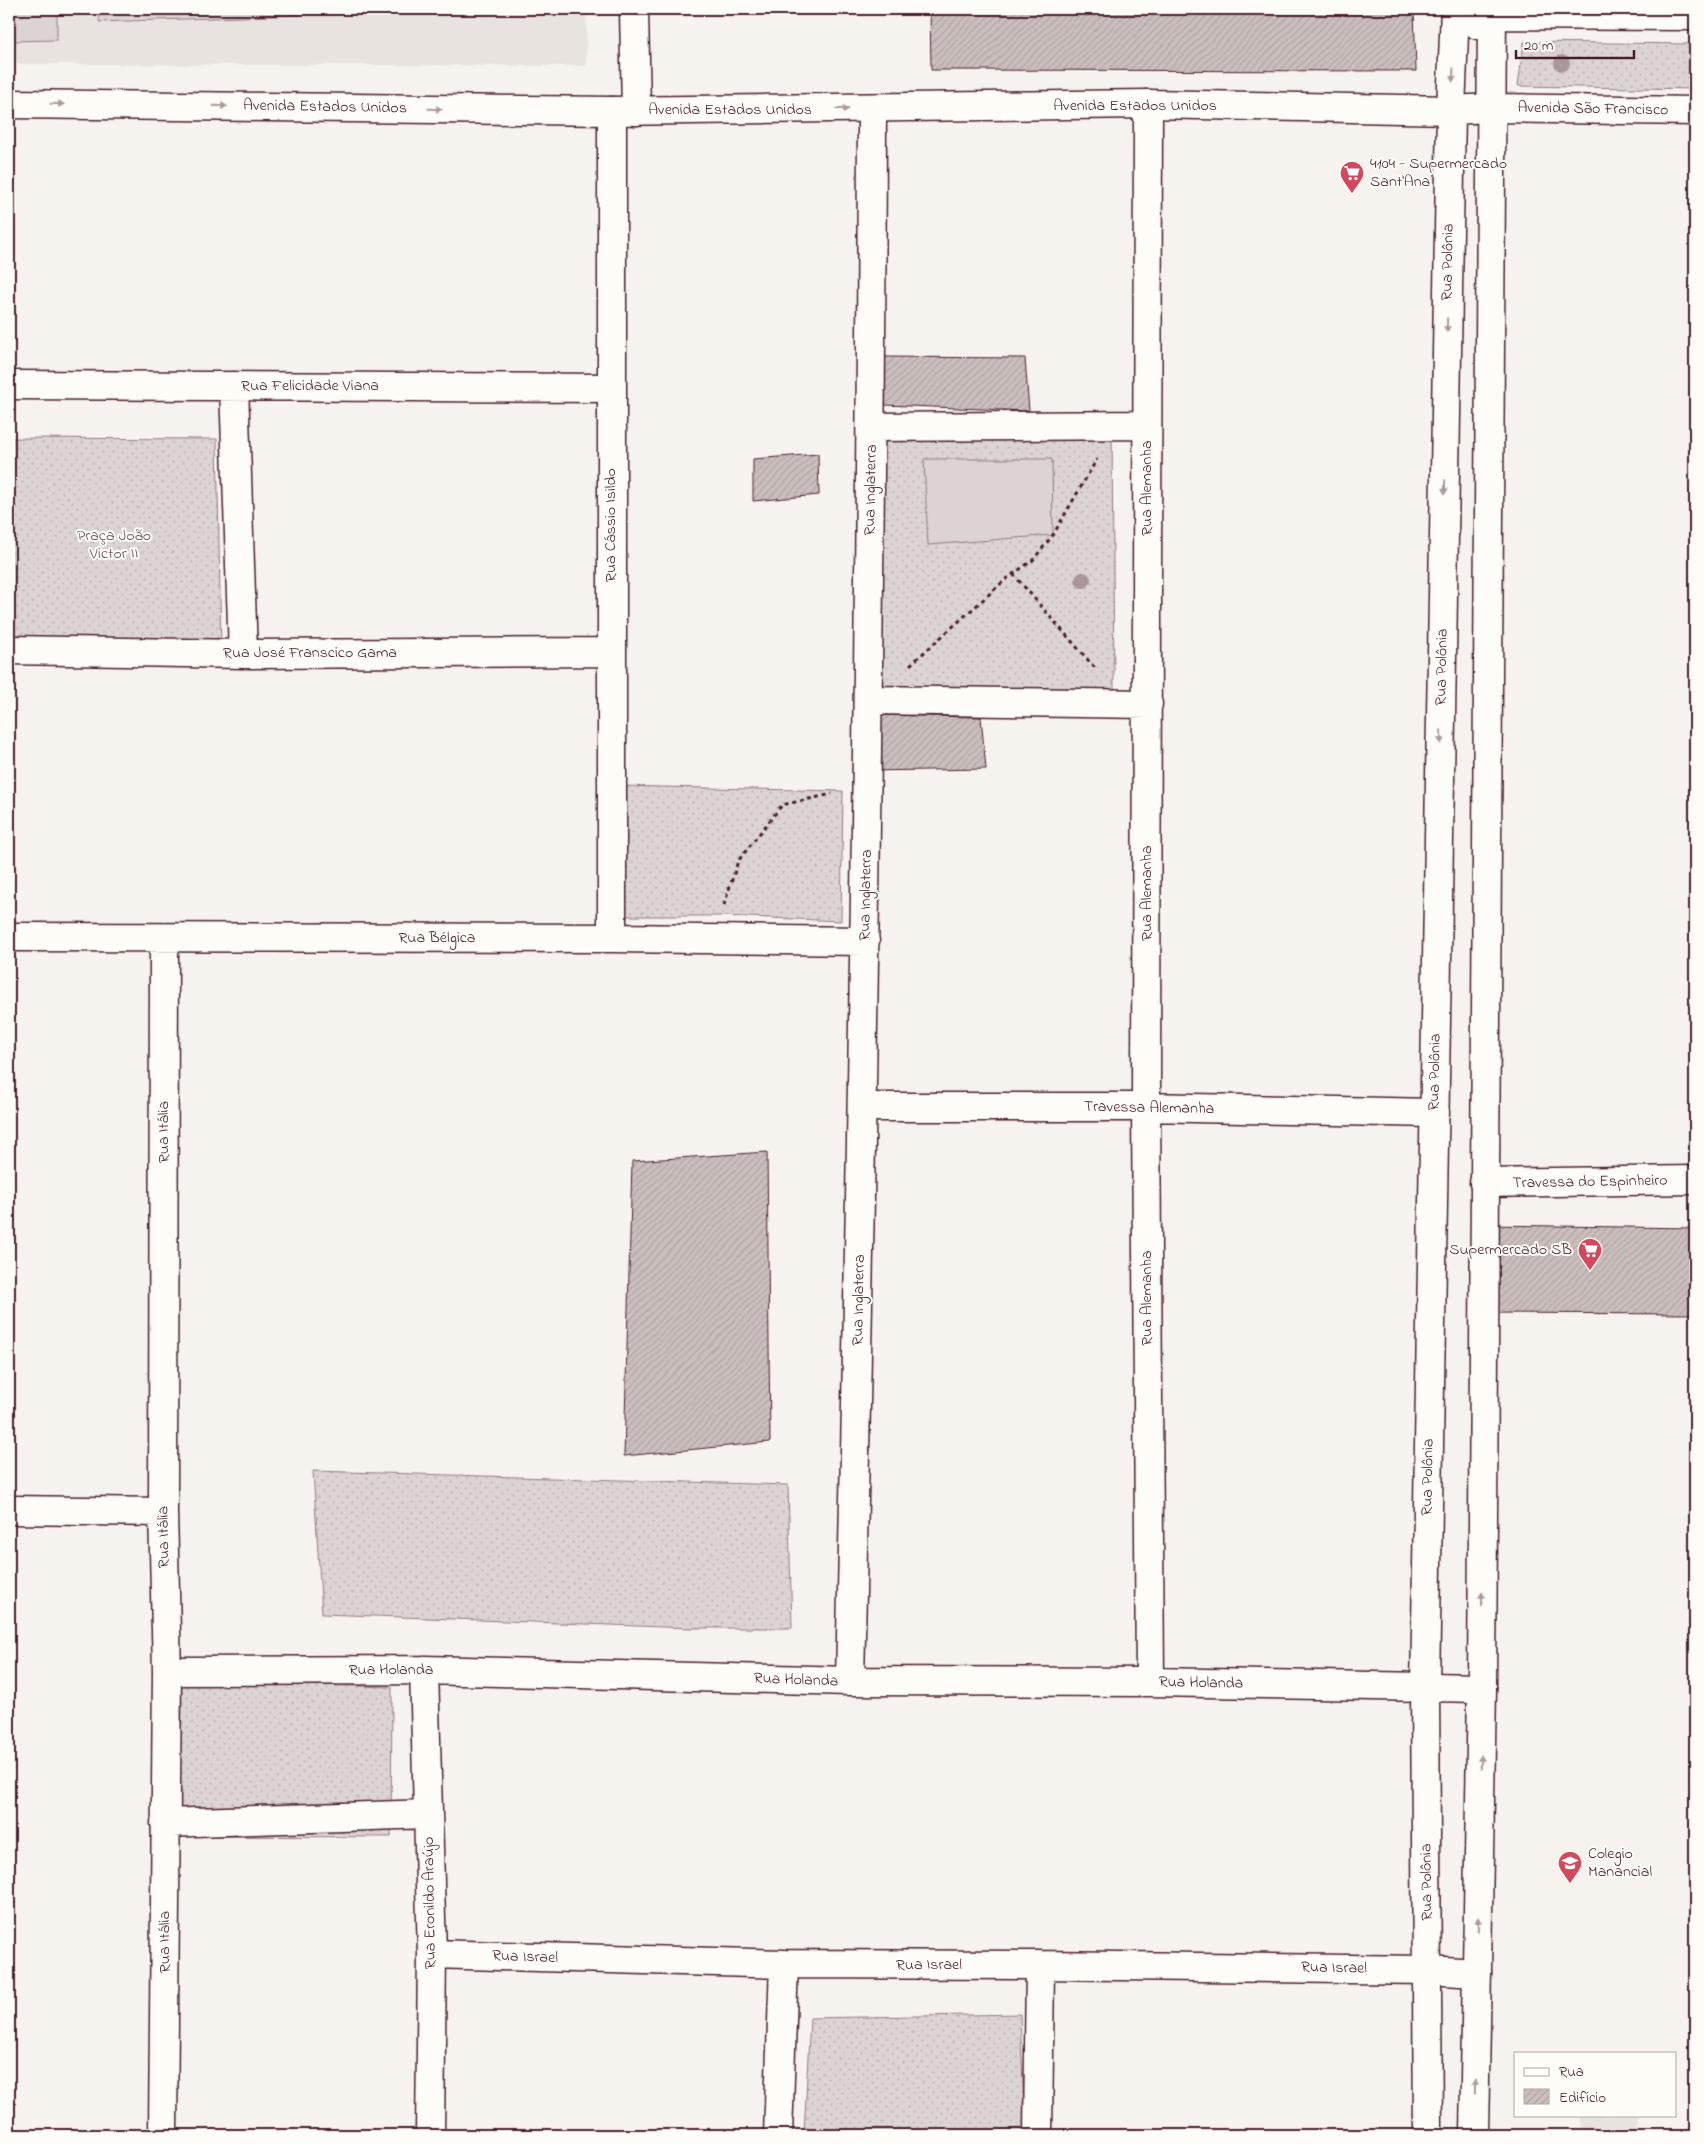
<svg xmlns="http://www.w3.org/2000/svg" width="1704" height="2144" viewBox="0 0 1704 2144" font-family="'Indie Flower',sans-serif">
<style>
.built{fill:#e9e3e0}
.grass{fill:url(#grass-dots);stroke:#937a7e}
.garden{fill:#dcd4d2;stroke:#937a7e}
.building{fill:url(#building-hatch);stroke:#4a1f2b}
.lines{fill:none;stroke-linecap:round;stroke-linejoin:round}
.street-casing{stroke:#4a1f2b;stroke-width:31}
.secondary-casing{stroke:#4a1f2b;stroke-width:31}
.path{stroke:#4a1f2b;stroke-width:3;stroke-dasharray:4 4;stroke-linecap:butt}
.street{stroke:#fdfcf7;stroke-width:28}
.secondary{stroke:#fdfcf7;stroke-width:28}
.tree{fill:#ab979a}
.oneway{fill:#ac999b}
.labels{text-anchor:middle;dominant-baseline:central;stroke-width:4;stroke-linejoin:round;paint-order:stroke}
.street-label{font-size:16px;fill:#4a1f2b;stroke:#fdfcf7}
.poi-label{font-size:16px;fill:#4a1f2b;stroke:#fdfcf7;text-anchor:start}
.park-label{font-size:16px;fill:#6e4c55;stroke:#fdfcf7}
</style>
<defs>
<pattern id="grass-dots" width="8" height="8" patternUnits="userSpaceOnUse" patternTransform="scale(1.25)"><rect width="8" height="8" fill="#dcd4d2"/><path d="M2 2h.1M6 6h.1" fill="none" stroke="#beb6b4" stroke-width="1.8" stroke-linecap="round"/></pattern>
<pattern id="building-hatch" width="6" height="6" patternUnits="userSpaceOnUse" patternTransform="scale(1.25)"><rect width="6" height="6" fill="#cbbfbe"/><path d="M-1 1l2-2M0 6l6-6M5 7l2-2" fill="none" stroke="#b0a4a3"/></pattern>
</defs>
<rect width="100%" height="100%" fill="#f6f3ef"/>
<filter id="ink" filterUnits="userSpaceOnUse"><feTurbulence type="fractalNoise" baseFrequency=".02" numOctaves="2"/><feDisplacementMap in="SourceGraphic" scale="10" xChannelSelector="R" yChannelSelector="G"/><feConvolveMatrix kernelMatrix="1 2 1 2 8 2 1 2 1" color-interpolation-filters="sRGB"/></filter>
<g filter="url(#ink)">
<!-- built -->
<path class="built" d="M9,9H587L586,66L9,64Z
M1580,2115H1638L1637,2135H1580Z"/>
<!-- grass -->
<path class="grass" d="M1524,42L1695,44V89L1518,86Z
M881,433L1112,434L1114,691L876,695Z
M9,438L217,439L221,648L9,653Z
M619,786L843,791L841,921L723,916H618Z
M313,1471L788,1485L792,1628H689L322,1614Z
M175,1681L392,1687L391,1837L169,1836Z
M1020,2014L1025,2135H804L810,2018Z"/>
<!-- garden -->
<path class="garden" d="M9,9H57V40L9,41Z
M100,9H301L300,15L99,22Z
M924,459H1052L1053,535L928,545Z"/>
<!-- building -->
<path class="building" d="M930,9H1414L1416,71L931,70Z
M884,357L1025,358L1029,411L885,405Z
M818,454L819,495L753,501V459Z
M869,715L981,717L986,769L870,771Z
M767,1152L770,1442L624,1456L632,1161Z
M1486,1225L1695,1228V1314L1484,1313Z"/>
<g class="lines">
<defs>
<path id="street" d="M634,9L636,111
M1148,104L1146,1107L1150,1682
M612,111V938
M9,385L612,388
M234,386L243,654
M871,427L1146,425
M9,650L243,654L611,652
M869,700L1148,704
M9,937L612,938L865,941
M863,1107H1146L1435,1113
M1484,1183L1695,1180
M9,1510L163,1512
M424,1670L432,1954L430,2135
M167,1671L424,1670L850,1681L1150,1682L1482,1688
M850,1681C862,1157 871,633 872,109
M165,1823L428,1814
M432,1954L784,1964L1040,1965L1428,1970L1477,1973
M163,2135L167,1671L163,1512L164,938
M778,2135L784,1964
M1038,2135L1040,1965"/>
<path id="secondary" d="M1478,25L1492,15L1695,16
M9,104L612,111L1148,104L1451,110L1491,108L1695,111
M1428,2135L1425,1688L1451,110L1455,9
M1474,2135L1482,1688L1492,9"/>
</defs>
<!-- street casing -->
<use href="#street" class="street-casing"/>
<!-- secondary casing -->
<use href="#secondary" class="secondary-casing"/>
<!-- path -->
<path class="path" d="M1013,574L1095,668
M910,665L1005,580L1033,560L1053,535L1097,459
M724,905L738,861L782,805L832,794"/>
<!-- street -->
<use href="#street" class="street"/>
<!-- secondary -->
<use href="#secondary" class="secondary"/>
</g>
<!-- trees -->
<g class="tree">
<circle cx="1562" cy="63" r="8"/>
<circle cx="1083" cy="580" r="8"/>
</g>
<!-- one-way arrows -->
<defs><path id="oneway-solid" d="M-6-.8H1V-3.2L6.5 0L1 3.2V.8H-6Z" transform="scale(1.25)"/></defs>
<g class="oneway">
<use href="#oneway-solid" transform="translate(1453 75) rotate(94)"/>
<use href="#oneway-solid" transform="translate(57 104) rotate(1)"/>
<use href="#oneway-solid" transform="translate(220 106) rotate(1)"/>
<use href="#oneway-solid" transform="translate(435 109) rotate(1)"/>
<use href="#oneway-solid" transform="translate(842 109)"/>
<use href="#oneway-solid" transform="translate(1447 325) rotate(91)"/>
<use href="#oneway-solid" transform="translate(1445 487) rotate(91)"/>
<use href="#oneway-solid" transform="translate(1441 737) rotate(91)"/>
<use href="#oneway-solid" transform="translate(1482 1599) rotate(-90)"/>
<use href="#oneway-solid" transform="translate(1481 1762) rotate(-89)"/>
<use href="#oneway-solid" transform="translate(1478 1924) rotate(-89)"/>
<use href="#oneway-solid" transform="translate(1475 2087) rotate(-89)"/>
</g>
</g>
<!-- icons -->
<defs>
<symbol id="supermarket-pin" viewBox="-11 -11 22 30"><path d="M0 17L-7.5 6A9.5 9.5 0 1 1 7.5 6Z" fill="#d1495b" stroke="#fdfcf7"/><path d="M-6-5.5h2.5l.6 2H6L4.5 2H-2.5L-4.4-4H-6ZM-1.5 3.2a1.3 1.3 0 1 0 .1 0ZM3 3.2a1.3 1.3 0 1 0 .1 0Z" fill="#fff"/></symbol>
<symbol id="school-pin" viewBox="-11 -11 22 30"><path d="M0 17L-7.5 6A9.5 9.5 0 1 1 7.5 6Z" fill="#d1495b" stroke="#fdfcf7"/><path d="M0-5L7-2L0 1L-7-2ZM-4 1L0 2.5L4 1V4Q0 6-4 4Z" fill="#fff"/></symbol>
</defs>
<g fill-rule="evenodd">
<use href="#supermarket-pin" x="1338" y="159" width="28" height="38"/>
<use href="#supermarket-pin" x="1576" y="1236" width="28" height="38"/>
<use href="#school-pin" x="1556" y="1849" width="28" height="38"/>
</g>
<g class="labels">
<!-- street labels -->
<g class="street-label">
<text x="1135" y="106">Avenida Estados Unidos</text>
<text transform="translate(325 107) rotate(1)">Avenida Estados Unidos</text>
<text transform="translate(1593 109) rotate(1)">Avenida São Francisco</text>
<text x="730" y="110">Avenida Estados Unidos</text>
<text transform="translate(1448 262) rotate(-89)">Rua Polônia</text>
<text x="310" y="386">Rua Felicidade Viana</text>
<text transform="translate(1147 488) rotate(-90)">Rua Alemanha</text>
<text transform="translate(871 490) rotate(-89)">Rua Inglaterra</text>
<text transform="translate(611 525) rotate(-90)">Rua Cássio Isildo</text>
<text x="310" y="653">Rua José Franscico Gama</text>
<text transform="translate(1442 667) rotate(-89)">Rua Polônia</text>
<text transform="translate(1147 893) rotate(-90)">Rua Alemanha</text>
<text transform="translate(866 895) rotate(-89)">Rua Inglaterra</text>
<text x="437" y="938">Rua Bélgica</text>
<text transform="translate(1435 1072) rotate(-89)">Rua Polônia</text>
<text transform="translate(1149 1108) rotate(1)">Travessa Alemanha</text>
<text transform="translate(164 1132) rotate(-90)">Rua Itália</text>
<text transform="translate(1590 1182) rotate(-1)">Travessa do Espinheiro</text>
<text transform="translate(1147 1298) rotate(-90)">Rua Alemanha</text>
<text transform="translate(859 1300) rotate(-89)">Rua Inglaterra</text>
<text transform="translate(1428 1477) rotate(-89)">Rua Polônia</text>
<text transform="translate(164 1537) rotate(-91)">Rua Itália</text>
<text x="391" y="1670">Rua Holanda</text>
<text transform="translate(796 1680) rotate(2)">Rua Holanda</text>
<text transform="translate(1201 1683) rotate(1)">Rua Holanda</text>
<text transform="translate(1427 1882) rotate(-91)">Rua Polônia</text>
<text transform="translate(430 1903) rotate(-91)">Rua Eronildo Araújo</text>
<text transform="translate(165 1942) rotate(-90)">Rua Itália</text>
<text transform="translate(525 1957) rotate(2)">Rua Israel</text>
<text x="929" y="1965">Rua Israel</text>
<text transform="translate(1334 1968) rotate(1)">Rua Israel</text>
</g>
<!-- poi labels -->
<g class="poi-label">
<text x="1370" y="164">4104 - Supermercado<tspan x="1370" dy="18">Sant'Ana</tspan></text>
<text x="1572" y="1250" text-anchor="end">Supermercado SB</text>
<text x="1588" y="1854">Colegio<tspan x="1588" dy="18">Manancial</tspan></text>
</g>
<!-- park labels -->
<g class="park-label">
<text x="114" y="536">Praça João<tspan x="114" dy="18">Victor II</tspan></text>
</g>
</g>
<!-- margin -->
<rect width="1704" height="2144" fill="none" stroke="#fdfcf7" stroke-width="30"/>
<rect x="15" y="15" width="1674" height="2114" fill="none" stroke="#4a1f2b" stroke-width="2" filter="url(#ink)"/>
<!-- legend -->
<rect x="1514" y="2052" width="162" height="65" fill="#fdfcf7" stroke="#b5a4a5"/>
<rect x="1524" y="2068" width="25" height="8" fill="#fdfcf7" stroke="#b5a4a5"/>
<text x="1559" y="2076" font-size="15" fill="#4a1f2b">Rua</text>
<rect x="1524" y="2089" width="25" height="15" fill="url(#building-hatch)" stroke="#b5a4a5"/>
<text x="1559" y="2102" font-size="15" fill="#4a1f2b">Edifício</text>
<!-- scale -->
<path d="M1516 50v8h118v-8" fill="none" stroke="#4a1f2b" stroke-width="2.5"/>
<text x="1524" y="50" font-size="15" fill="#4a1f2b" stroke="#fdfcf7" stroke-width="4" paint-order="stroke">20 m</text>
</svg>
